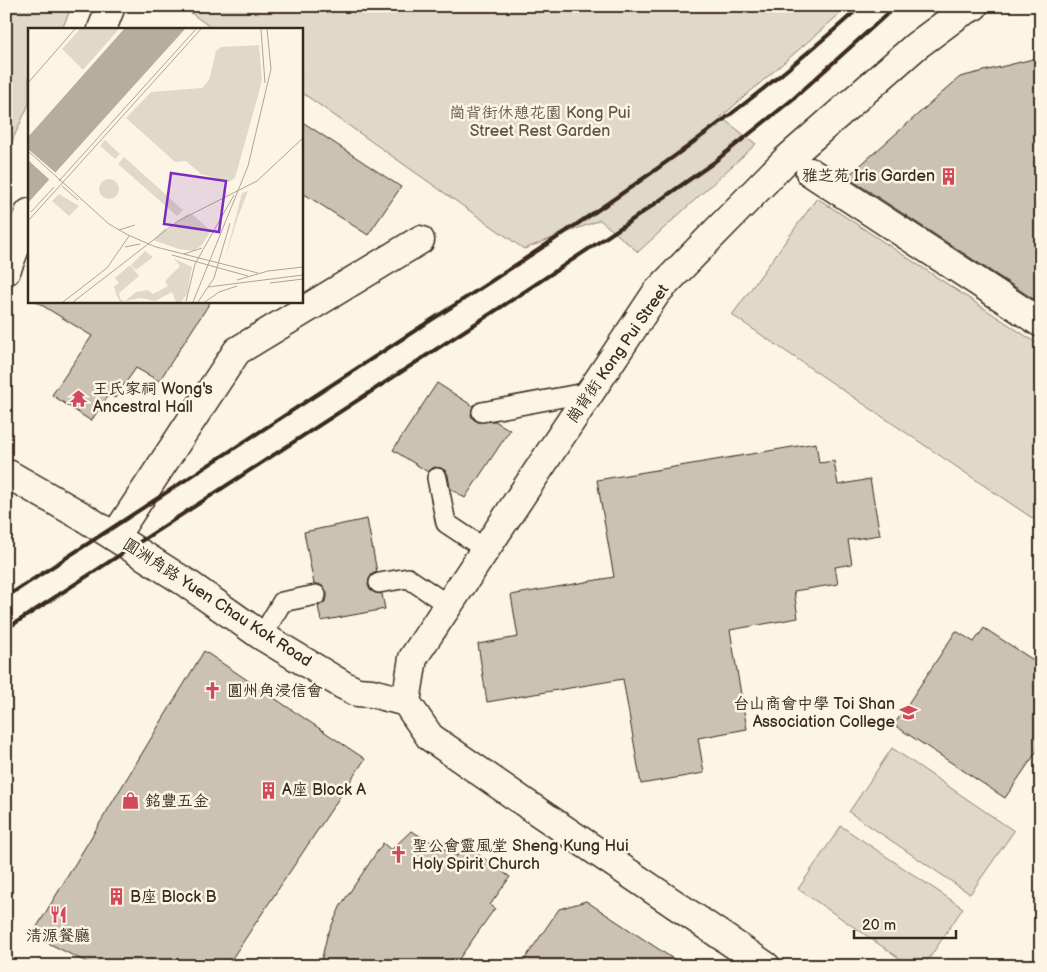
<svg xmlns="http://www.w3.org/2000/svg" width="1047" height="972" viewBox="0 0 1047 972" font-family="'Balsamiq Sans','LXGW WenKai TC',sans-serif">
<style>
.green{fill:#e0d8c8;stroke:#8e8173}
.building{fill:#ccc2b3;stroke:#3b2a1e}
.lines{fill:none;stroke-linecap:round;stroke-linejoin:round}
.service-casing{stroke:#3b2a1e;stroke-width:22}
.pedestrian-casing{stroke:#3b2a1e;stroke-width:31}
.minor-casing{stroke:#3b2a1e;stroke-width:31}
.motorway-casing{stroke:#3b2a1e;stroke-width:31}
.service{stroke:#fcf5e5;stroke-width:19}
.pedestrian{stroke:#fcf5e5;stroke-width:28}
.minor{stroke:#fcf5e5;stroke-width:28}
.motorway{stroke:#fcf5e5;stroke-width:28}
.rail{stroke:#3b2a1e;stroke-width:4}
.labels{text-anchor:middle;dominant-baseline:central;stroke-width:5;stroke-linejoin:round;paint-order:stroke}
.park-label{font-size:16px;fill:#645648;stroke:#fcf5e5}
.poi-label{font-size:16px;fill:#3b2a1e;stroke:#fcf5e5;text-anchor:start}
.street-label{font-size:16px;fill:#3b2a1e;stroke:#fcf5e5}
.inset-road{fill:none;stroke:#afa495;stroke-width:1}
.view{fill:#7b2cbf;fill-opacity:0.15;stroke:#7b2cbf;stroke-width:2.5}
.inset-edge{fill:none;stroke:#3b2a1e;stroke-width:2.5}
</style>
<rect width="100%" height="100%" fill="#fcf5e5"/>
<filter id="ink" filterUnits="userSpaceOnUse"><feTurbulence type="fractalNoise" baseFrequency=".02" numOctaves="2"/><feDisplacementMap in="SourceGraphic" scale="10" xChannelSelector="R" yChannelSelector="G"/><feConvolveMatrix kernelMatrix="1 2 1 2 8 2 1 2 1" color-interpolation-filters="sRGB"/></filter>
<g filter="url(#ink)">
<!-- green -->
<path class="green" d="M11,6H72L62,29H29V104L6,154V26Z
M181,6H849L721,117L756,144L638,252L600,220L524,249L301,92V29H213Z
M817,198L1041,346V524L732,315Z
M892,748L1014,831L970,894L849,812Z
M841,826L963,908L924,966H911L798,889Z"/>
<!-- building -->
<path class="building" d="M1041,57V304L847,177L960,77Z
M301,121L401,187L368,235L301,192Z
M35,301H211L159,381L136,368L115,398L109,395L91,421L52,395L92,336Z
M437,383L473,406L471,415L473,419L478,422L495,421L510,430L465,498L450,488L448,475L446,471L441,468L434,467L428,472L393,450Z
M816,443L819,463L834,461L838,485L870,479L880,535L848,540L852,564L835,567L838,584L794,591L798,618L730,630L747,729L698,738L704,773L641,784L623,679L487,702L478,644L518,637L511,595L614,577L597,480Z
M367,519L377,572L372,574L369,579L368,585L370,590L375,593L382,594L385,609L321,621L318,606L324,603L327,598V593L324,587L319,584H314L304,532Z
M984,628L1041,665V745L1005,798L894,725L956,631L974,642Z
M204,651L365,759L227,966H94L32,935Z
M411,831L457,856L465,845L510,877L490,905L495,908L454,966H320L327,936L341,905L383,843L391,850Z
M586,901L684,966H520L559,909Z"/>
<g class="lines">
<defs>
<path id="service" d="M482,412L590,392
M437,478L446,523L485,549
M379,583L408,578L448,605
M262,636L282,602L316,595"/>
<path id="pedestrian" d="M810,172L1041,323"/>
<path id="minor" d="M8,474L85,518L188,584L262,636L343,685L357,692L372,693L406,702L430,737L531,807L766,966
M115,536L237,351L420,240
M406,702L413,658L657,292L786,160L916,46L959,14L974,6"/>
<path id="motorway" d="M102,29L111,6
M6,271L29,213"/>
</defs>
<!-- service casing -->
<use href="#service" class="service-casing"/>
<!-- pedestrian casing -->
<use href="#pedestrian" class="pedestrian-casing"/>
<!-- minor casing -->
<use href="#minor" class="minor-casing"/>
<!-- motorway casing -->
<use href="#motorway" class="motorway-casing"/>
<!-- service -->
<use href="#service" class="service"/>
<!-- pedestrian -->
<use href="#pedestrian" class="pedestrian"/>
<!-- minor -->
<use href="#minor" class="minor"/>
<!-- motorway -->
<use href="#motorway" class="motorway"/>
<!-- rail -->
<path class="rail" d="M6,597C145,507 284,417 422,326C574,228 727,128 861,6
M6,629L521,294L629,222L713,163L793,99L896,6"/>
</g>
</g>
<!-- icons -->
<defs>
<symbol id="building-bare" viewBox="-9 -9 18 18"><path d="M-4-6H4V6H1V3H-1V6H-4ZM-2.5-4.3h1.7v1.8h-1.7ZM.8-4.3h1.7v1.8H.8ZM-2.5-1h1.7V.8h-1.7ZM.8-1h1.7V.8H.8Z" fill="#d1495b" stroke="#fcf5e5" stroke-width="2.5" paint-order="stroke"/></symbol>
<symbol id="temple-bare" viewBox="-9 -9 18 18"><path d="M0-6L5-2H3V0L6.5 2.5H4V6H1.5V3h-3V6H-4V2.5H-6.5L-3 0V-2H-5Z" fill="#d1495b" stroke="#fcf5e5" stroke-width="2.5" paint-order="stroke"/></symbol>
<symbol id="church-bare" viewBox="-9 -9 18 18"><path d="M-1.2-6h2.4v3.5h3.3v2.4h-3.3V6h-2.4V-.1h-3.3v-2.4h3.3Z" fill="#d1495b" stroke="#fcf5e5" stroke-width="2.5" paint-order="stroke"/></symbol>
<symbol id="school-bare" viewBox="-9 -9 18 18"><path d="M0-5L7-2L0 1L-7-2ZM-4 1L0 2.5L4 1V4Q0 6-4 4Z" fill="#d1495b" stroke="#fcf5e5" stroke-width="2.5" paint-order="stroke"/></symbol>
<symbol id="shop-bare" viewBox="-9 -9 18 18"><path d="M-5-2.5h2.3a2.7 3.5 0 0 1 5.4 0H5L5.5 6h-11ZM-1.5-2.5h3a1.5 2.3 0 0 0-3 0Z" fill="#d1495b" stroke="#fcf5e5" stroke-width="2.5" paint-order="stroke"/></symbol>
<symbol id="restaurant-bare" viewBox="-9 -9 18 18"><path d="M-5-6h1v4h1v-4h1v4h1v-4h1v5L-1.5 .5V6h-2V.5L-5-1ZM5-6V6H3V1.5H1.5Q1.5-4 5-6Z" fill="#d1495b" stroke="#fcf5e5" stroke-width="2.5" paint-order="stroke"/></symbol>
</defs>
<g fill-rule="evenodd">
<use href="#building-bare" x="936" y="164" width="25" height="25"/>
<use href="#temple-bare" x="66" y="386" width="25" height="25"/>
<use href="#church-bare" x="200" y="678" width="25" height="25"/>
<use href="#school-bare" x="896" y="700" width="25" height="25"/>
<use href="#building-bare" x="256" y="778" width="25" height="25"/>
<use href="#shop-bare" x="118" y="788" width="25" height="25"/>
<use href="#church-bare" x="386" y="842" width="25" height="25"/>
<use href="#building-bare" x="104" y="884" width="25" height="25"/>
<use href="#restaurant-bare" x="46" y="902" width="25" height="25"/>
</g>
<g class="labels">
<!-- park labels -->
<g class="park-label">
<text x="540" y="113">崗背街休憩花園 Kong Pui<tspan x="540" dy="18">Street Rest Garden</tspan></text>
</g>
<!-- poi labels -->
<g class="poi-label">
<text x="935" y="176" text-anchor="end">雅芝苑 Iris Garden</text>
<text x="93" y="389">王氏家祠 Wong's<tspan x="93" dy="18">Ancestral Hall</tspan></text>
<text x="227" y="691">圓州角浸信會</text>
<text x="895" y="704" text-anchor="end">台山商會中學 Toi Shan<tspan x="895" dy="18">Association College</tspan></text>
<text x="282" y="790">A座 Block A</text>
<text x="145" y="801">銘豐五金</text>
<text x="412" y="846">聖公會靈風堂 Sheng Kung Hui<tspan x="412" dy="18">Holy Spirit Church</tspan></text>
<text x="130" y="897">B座 Block B</text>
<text x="58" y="936" text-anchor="middle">清源餐廳</text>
</g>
<!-- street labels -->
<g class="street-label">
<text transform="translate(618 354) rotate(-55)">崗背街 Kong Pui Street</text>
<text transform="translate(217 603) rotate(33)">圓洲角路 Yuen Chau Kok Road</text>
</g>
</g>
<!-- overview -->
<g transform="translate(28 28)">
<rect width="275" height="275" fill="#fcf5e5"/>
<path d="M52,1H91L55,42L34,21ZM231,17L234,51L231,64L207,150L201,154L173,146L158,133L147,134L98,90L123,64L174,60L181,52L188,23L193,19ZM77,112L92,126L87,131L72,118ZM96,129L155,182L149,188L90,136ZM71 161a10 10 0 1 1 20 0a10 10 0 1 1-20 0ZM220,163L210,189L197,231L214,165ZM31,166L51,178L41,188L24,173ZM159,186L165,187L183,203L173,218L165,223L151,221L125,212L137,200L139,203ZM117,223L125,229L108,242L103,237ZM145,230L164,239L159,266L153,274H148L144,264L127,273L113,270L92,274L88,266L86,258L91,255L87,250L102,237L111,248L91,265L93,272L97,273L108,264L120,262L125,266L140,258L137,253L152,238Z" fill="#e0d8c8"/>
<path d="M96,1H157L0,175V109Z" fill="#b7ad9e"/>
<path d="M0,121L29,146L23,153L0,132Z" fill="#fcf5e5"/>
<path class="inset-road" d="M233,1L237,55M0,55L47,1M0,123L81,196L100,207L128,219L230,245M31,153L168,1M34,158L50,172M3,184L26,159M0,193L173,1M91,202L107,197M97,219L112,216M156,226L174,220M144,227L220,248M209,252L240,243L275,239M242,255L275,251M180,259L275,247M158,273L167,236L206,167M35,274L79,240L101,208M45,274L150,193L229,153L275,110M165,274L220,138L243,41L239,1M170,274L186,250L202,195M177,274L191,264L209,258"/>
<path class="view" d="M143,145L198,153L191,204L136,196Z"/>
<rect width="275" height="275" class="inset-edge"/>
</g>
<!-- margin -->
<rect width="1047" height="972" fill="none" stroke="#fcf5e5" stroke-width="25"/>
<rect x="12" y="12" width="1022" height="947" fill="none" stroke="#3b2a1e" stroke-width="2" filter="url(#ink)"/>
<!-- scale -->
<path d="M854 930v8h102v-8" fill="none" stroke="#3b2a1e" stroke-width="2.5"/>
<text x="862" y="930" font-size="15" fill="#3b2a1e" stroke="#fcf5e5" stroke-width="4" paint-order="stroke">20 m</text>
</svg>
